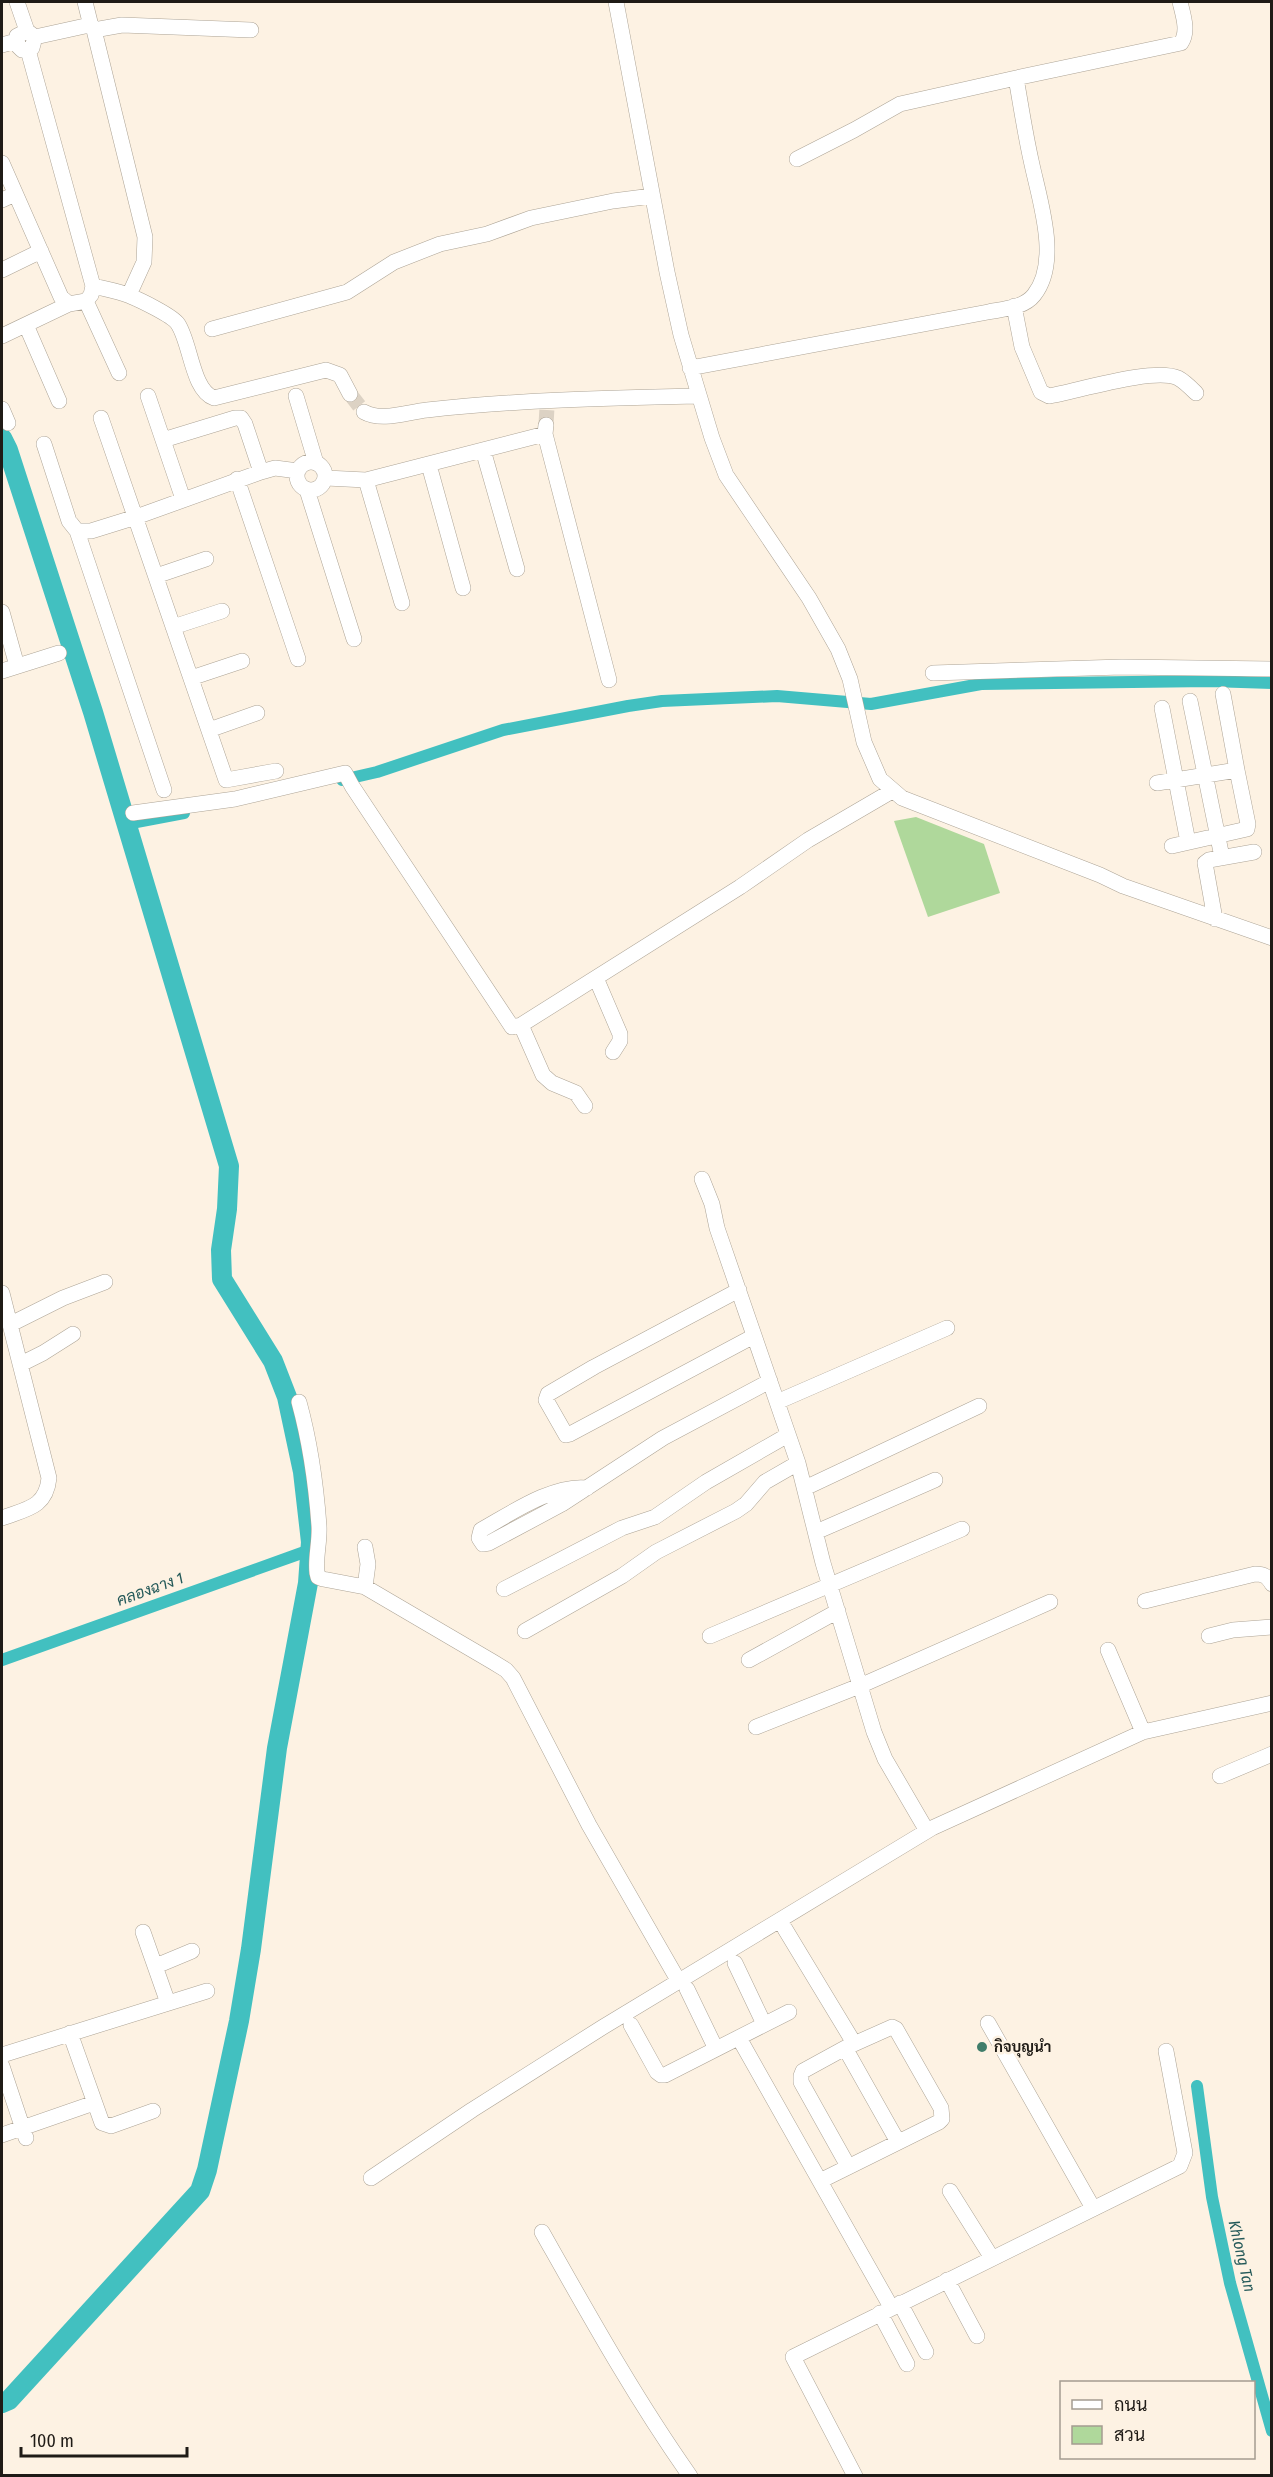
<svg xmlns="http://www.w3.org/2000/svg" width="1273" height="2477" viewBox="0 0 1273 2477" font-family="'Fira Sans Condensed',Sarabun,sans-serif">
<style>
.green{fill:#afd89b}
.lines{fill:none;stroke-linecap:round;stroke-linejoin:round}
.canal{stroke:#42c0c0;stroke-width:12}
.river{stroke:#42c0c0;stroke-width:20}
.minor-tunnel{stroke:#dcd2c4;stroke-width:15;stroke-dasharray:15 8;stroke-linecap:butt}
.minor-casing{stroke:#ada496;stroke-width:16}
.minor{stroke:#fff;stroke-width:15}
.poi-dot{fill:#407d6a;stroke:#fdf2e3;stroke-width:2}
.labels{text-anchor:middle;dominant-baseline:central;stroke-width:5;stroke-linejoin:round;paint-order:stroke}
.poi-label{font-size:15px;font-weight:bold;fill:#1f1b16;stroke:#fdf2e3;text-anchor:start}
.water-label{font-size:16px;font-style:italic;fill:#245959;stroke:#fdf2e3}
</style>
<rect width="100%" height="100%" fill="#fdf2e3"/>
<!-- green -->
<path class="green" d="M916,817L984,844L1000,893L928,917L894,821Z"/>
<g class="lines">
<!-- canal -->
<path class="canal" d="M342,780L377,772L503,730L628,706L662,701L777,696L871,704L981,684L1210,681L1272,683
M126,824L184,813
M2,1660L310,1550
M1197,2086L1212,2197L1230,2283L1272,2431"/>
<!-- river -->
<path class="river" d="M2,438L8,450L93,712L229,1166L227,1209L221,1250L222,1279L273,1361L287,1397L303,1472L311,1542L308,1583L277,1748L251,1949L239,2021L207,2170L200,2191L9,2400L2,2403"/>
<!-- minor-tunnel -->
<path class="minor-tunnel" d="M350,394L364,412
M546,425L547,407"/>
<defs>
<path id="minor" d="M17,2L27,31L35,37L32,48L22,50L18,46L17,36L27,31
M85,2L91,26
M616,2L667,272L681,335L712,438L726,475L809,598L838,649L850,679L864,742L880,779L902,798L1100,875L1123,886L1272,938
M94,30L122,25L251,30
M35,37L85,26H91L94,30L145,237L144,262L129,295
M2,45L16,41
M797,159L854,130L900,104L1016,78
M2,163L61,297L69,304L86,301L91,295L93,286L28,50
M2,200L15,194
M2,270L41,251
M93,286C105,289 119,291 130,296C140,300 173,316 178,324C191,344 192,390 214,398L326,370L340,375L350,394
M86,301L119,373
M1014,306L1022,347L1041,392L1049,396C1078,391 1154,367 1178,378C1184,381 1191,388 1196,393
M26,325L59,401
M212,329L347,292L394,262L440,244L487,234L531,218L613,201L652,196
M2,336L69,304
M690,368L988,312C1003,309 1024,308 1034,295C1061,261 1039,199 1031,160C1025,133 1021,106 1016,78L1181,43C1189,31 1183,15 1180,2
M148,396L183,499
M296,396L316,463
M2,409L8,423
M364,412C382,422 407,412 427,410C517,400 608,398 698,396
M101,418L226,780L276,771
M546,425L545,434L609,680
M163,440L235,418H241L245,424L261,472
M44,444L69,521L77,531H91L136,517L261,472L275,468L298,471
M483,450L517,569
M297 476a14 14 0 1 1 28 0a14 14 0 1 1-28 0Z
M429,465L463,588
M326,478L366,480L545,434
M237,479L298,659
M366,480L402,603
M307,490L354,639
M77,531L164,790
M156,576L206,559
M2,612L17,666
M173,627L222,611
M2,671L59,653
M933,673L1122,667L1272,669
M191,678L242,661
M1223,694L1237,770
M1190,701L1222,857
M1162,708L1188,842
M209,730L257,713
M1157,783L1237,770L1248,824L1247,829L1172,846
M133,813L235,799L345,773L352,786L512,1027L521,1025L740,887L808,840L892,791
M1215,919L1205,863L1209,860L1254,852
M596,978L620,1034V1041L613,1052
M521,1025L543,1075L552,1083L576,1093L585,1106
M702,1179L712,1204L717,1228L798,1463L823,1563L874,1732L885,1759L927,1831
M739,1290L594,1367L548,1394L546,1400L566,1435L570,1434L754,1336
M2,1293L49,1478C46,1508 26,1509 2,1518
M11,1324L63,1298L105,1282
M21,1364L43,1353L73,1334
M299,1402C310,1442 316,1484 319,1526C320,1542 315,1558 317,1573L318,1577L323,1579L365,1587
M777,1402L947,1328
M587,1488C553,1484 510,1514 481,1530L479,1538L483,1544L489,1543L562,1504L663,1438L770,1381
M805,1488L979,1406
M816,1532L935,1480
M365,1547L368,1564L365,1587L493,1662L506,1670L513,1678L589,1825L678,1980
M504,1589L622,1528L655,1517L706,1482L788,1435
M1145,1601L1255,1574C1264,1574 1267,1576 1272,1584
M525,1631L622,1576L656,1552L736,1511L746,1504L765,1482L798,1463
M710,1636L962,1529
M1209,1636L1233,1630L1272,1627
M1108,1650L1143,1732
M749,1660L838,1611
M756,1727L862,1685L1050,1602
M1220,1776L1272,1754
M785,1929L854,2043
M143,1932L168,2003
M735,1963L764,2024
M156,1966L192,1951
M687,1989L716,2049
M988,2023L1093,2208
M631,2025L657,2072L661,2075H665L789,2012
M70,2033L102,2123L111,2126L153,2111
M739,2038L891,2307
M845,2048L898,2142
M2,2055L207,1991
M2,2066L26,2138
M2,2135L94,2103
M371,2178L472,2110L603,2027L932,1828L1143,1732L1272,1703
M820,2181L939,2122L942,2119L941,2108L896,2029L892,2027L845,2048L803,2071L801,2076V2082L848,2166
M950,2191L992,2258
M542,2232C589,2315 635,2398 690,2476
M947,2280L977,2336
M900,2303L926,2352
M880,2313L907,2364
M855,2476L793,2357L1180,2166L1185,2153L1166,2051"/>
</defs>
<!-- minor casing -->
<use href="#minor" class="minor-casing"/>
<!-- minor -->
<use href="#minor" class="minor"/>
</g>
<!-- markers -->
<circle class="poi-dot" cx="982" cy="2047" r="6"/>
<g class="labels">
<!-- poi labels -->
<g class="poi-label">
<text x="994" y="2047">กิจบุญนำ</text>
</g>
<!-- water labels -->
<g class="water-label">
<text transform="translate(150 1589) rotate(-20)">คลองฉาง 1</text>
<text transform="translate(1242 2256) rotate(77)">Khlong Tan</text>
</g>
</g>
<!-- border -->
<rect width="1273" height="2477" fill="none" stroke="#1f1b16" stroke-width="6"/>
<!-- legend -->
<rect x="1060" y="2381" width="195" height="78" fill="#fdf2e3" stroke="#a49c91" stroke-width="1.5"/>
<rect x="1072" y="2400" width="30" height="9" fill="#ffffff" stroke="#a49c91" stroke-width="1.5"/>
<text x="1114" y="2411" font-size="18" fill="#1f1b16">ถนน</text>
<rect x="1072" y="2426" width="30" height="18" fill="#afd89b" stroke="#a49c91" stroke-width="1.5"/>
<text x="1114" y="2441" font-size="18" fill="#1f1b16">สวน</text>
<!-- scale -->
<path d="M21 2447v9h166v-9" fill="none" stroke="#1f1b16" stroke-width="3"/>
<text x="30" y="2447" font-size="18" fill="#1f1b16" stroke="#fdf2e3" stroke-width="4.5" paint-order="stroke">100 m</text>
</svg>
